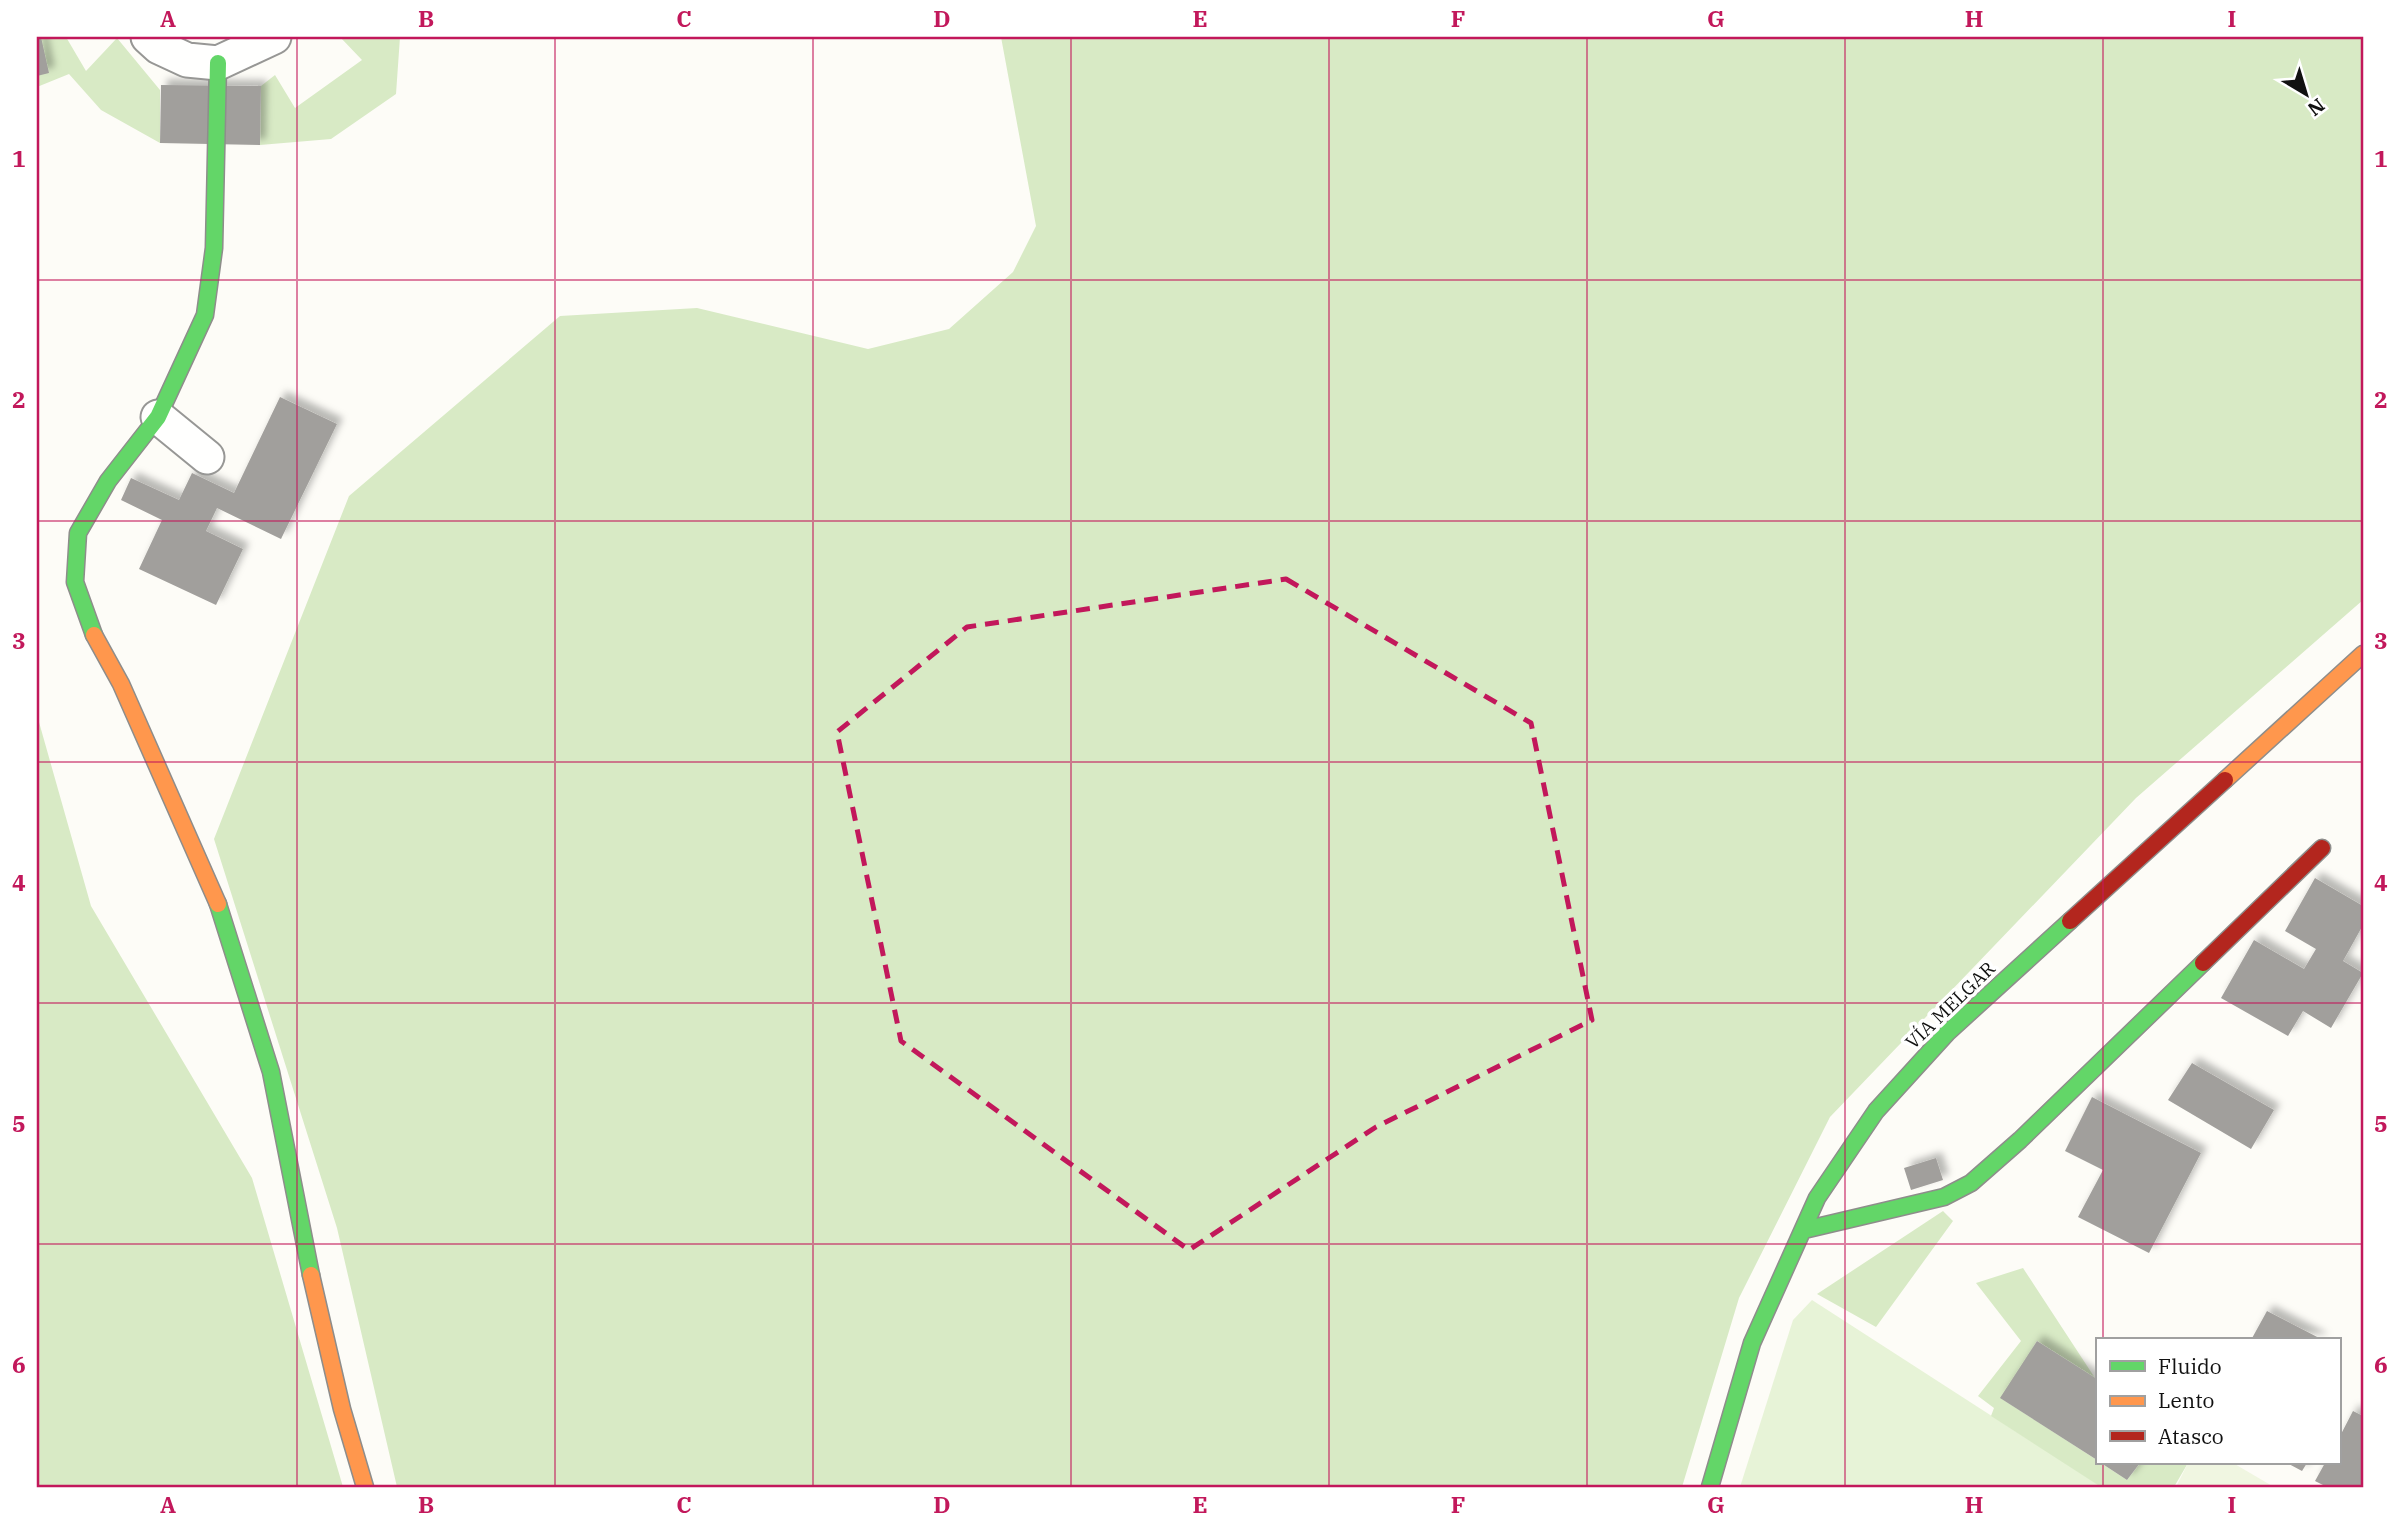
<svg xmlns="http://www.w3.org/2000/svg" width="2400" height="1524" viewBox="0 0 2400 1524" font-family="'IBM Plex Serif',serif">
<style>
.green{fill:#e7f3d7}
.forest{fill:#d8eac5}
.pitch{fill:#f0f6e1}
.building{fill:#a19f9c;filter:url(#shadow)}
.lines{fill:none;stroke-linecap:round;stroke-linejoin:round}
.street-casing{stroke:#979795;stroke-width:37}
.fast-casing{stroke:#8e8d8b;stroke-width:19}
.slow-casing{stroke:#8e8d8b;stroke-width:19}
.jam-casing{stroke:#8e8d8b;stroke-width:19}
.street{stroke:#fffffe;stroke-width:33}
.fast{stroke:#63d668;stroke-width:16}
.slow{stroke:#ff974d;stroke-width:16}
.jam{stroke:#b3261e;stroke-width:16}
.marked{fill:none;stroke:#c2185b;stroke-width:5;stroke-dasharray:14 9;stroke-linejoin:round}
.grid{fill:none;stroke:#c2185b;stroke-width:2;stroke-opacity:0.55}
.labels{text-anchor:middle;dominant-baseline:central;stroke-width:7;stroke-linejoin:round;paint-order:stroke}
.street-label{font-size:19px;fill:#111;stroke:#fff}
.neatline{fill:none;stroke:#c2185b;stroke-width:2.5}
.grid-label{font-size:23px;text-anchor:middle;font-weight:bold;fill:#c2185b}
</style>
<defs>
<filter id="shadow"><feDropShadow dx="6" dy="-6" stdDeviation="3.5" flood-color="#0004"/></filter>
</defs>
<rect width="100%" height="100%" fill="#fdfcf7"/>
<!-- green -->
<path class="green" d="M1812,1300L2102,1487H1740L1793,1320Z"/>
<!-- forest -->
<path class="forest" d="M37,37H66L86,71L117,38L160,90V143L101,110L69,74L37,87Z
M340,37H400L396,94L331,139L260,145L261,86L275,75L295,108L362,60Z
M1001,37H2363V600L2136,798L1830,1117L1739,1298L1682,1487H397L337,1228L214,839L349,496L560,316L697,308L868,349L949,329L1013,272L1036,226Z
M37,715L91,906L252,1178L343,1487H37Z
M1943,1211L1953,1221L1876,1327L1817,1294Z
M2023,1268L2095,1378L2037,1341L2002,1399L2097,1460V1463H2101L2127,1480L2140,1463H2188L2174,1487H2101L1991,1416L1994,1408L1978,1396L2021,1341L1976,1283Z"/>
<!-- pitch -->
<path class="pitch" d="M2188,1463H2233L2274,1487H2176Z"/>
<!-- building -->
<path class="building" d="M37,37H41L49,73L37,76Z
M161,85L261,86L260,145L160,143Z
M280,397L337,424L281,539L217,508L206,531L243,549L216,605L139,569L162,520L121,500L131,478L179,500L192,473L234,493Z
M2315,878L2363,906V925L2343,961L2363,973L2331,1028L2303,1011L2288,1036L2221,998L2254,940L2304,969L2316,949L2285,931Z
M2192,1063L2274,1110L2251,1149L2168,1100Z
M2092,1097L2201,1153L2149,1253L2078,1217L2103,1170L2065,1151Z
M1936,1158L1943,1180L1911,1190L1904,1168Z
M2267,1311L2323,1340H2251Z
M2037,1341L2097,1379V1460L2000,1398Z
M2353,1411L2363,1416V1487H2327L2315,1481L2325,1463H2339V1438Z
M2101,1463H2140L2127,1480Z
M2287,1463H2307L2302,1471Z"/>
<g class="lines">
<defs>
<path id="street" d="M148,37L159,47L187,60L218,63L274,37
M158,417L207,457"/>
<path id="fast" d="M94,635L75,582L78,533L108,481L158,417L205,315L214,248L218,63
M218,904L271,1072L311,1275
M1804,1230L1944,1197L1971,1183L2020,1140L2203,963
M1710,1487L1752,1343L1817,1198L1876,1111L1947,1033L2070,921"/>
<path id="slow" d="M94,635L121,684L218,904
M2225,780L2363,654
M311,1275L342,1409L365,1487"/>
<path id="jam" d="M2070,921L2225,780
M2203,963L2322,848"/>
</defs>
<!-- street casing -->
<use href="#street" class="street-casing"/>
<!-- fast casing -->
<use href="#fast" class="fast-casing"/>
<!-- slow casing -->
<use href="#slow" class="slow-casing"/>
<!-- jam casing -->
<use href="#jam" class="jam-casing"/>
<!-- street -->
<use href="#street" class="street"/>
<!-- fast -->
<use href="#fast" class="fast"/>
<!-- slow -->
<use href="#slow" class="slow"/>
<!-- jam -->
<use href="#jam" class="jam"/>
</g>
<!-- marked area -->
<path class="marked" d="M1286,579L1531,723L1592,1020L1376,1127L1189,1250L901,1041L837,732L967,627Z"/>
<!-- grid -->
<path class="grid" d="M297,37V1487M555,37V1487M813,37V1487M1071,37V1487M1329,37V1487M1587,37V1487M1845,37V1487M2103,37V1340M37,280H2363M37,521H2363M37,762H2363M37,1003H2363M37,1244H2363M2103,1463V1487"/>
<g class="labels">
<!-- street labels -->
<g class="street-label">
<text transform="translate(1950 1005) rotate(-44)">VÍA MELGAR</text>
</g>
</g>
<!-- border -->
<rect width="2400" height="1524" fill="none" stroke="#ffffff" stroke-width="77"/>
<!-- legend -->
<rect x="2096" y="1338" width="245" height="126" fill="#ffffff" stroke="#a0a0a0" stroke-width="2"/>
<rect x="2110" y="1361" width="35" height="10" fill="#63d668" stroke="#a0a0a0" stroke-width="2"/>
<text x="2158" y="1374" font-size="21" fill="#111111">Fluido</text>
<rect x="2110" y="1396" width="35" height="10" fill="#ff974d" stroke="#a0a0a0" stroke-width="2"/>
<text x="2158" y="1408" font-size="21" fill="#111111">Lento</text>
<rect x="2110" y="1431" width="35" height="10" fill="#b3261e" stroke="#a0a0a0" stroke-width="2"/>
<text x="2158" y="1444" font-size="21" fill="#111111">Atasco</text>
<!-- north arrow -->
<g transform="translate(2306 94) rotate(142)" stroke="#ffffff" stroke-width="5" paint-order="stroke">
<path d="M0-5L12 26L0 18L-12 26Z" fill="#111111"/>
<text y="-10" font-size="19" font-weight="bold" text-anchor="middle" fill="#111111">N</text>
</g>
<rect x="38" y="38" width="2324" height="1448" class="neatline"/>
<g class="grid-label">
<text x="168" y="27">A</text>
<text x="426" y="27">B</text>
<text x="684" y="27">C</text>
<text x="942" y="27">D</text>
<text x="1200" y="27">E</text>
<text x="1458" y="27">F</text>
<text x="1716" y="27">G</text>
<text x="1974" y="27">H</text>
<text x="2232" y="27">I</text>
<text x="19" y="167">1</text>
<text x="2381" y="167">1</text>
<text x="19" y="408">2</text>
<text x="2381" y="408">2</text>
<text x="19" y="649">3</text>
<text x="2381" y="649">3</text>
<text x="19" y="891">4</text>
<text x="2381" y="891">4</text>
<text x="19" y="1132">5</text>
<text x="2381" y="1132">5</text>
<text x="19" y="1373">6</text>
<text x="2381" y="1373">6</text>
<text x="168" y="1513">A</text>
<text x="426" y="1513">B</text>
<text x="684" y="1513">C</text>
<text x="942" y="1513">D</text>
<text x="1200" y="1513">E</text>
<text x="1458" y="1513">F</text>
<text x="1716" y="1513">G</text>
<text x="1974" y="1513">H</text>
<text x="2232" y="1513">I</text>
</g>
</svg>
